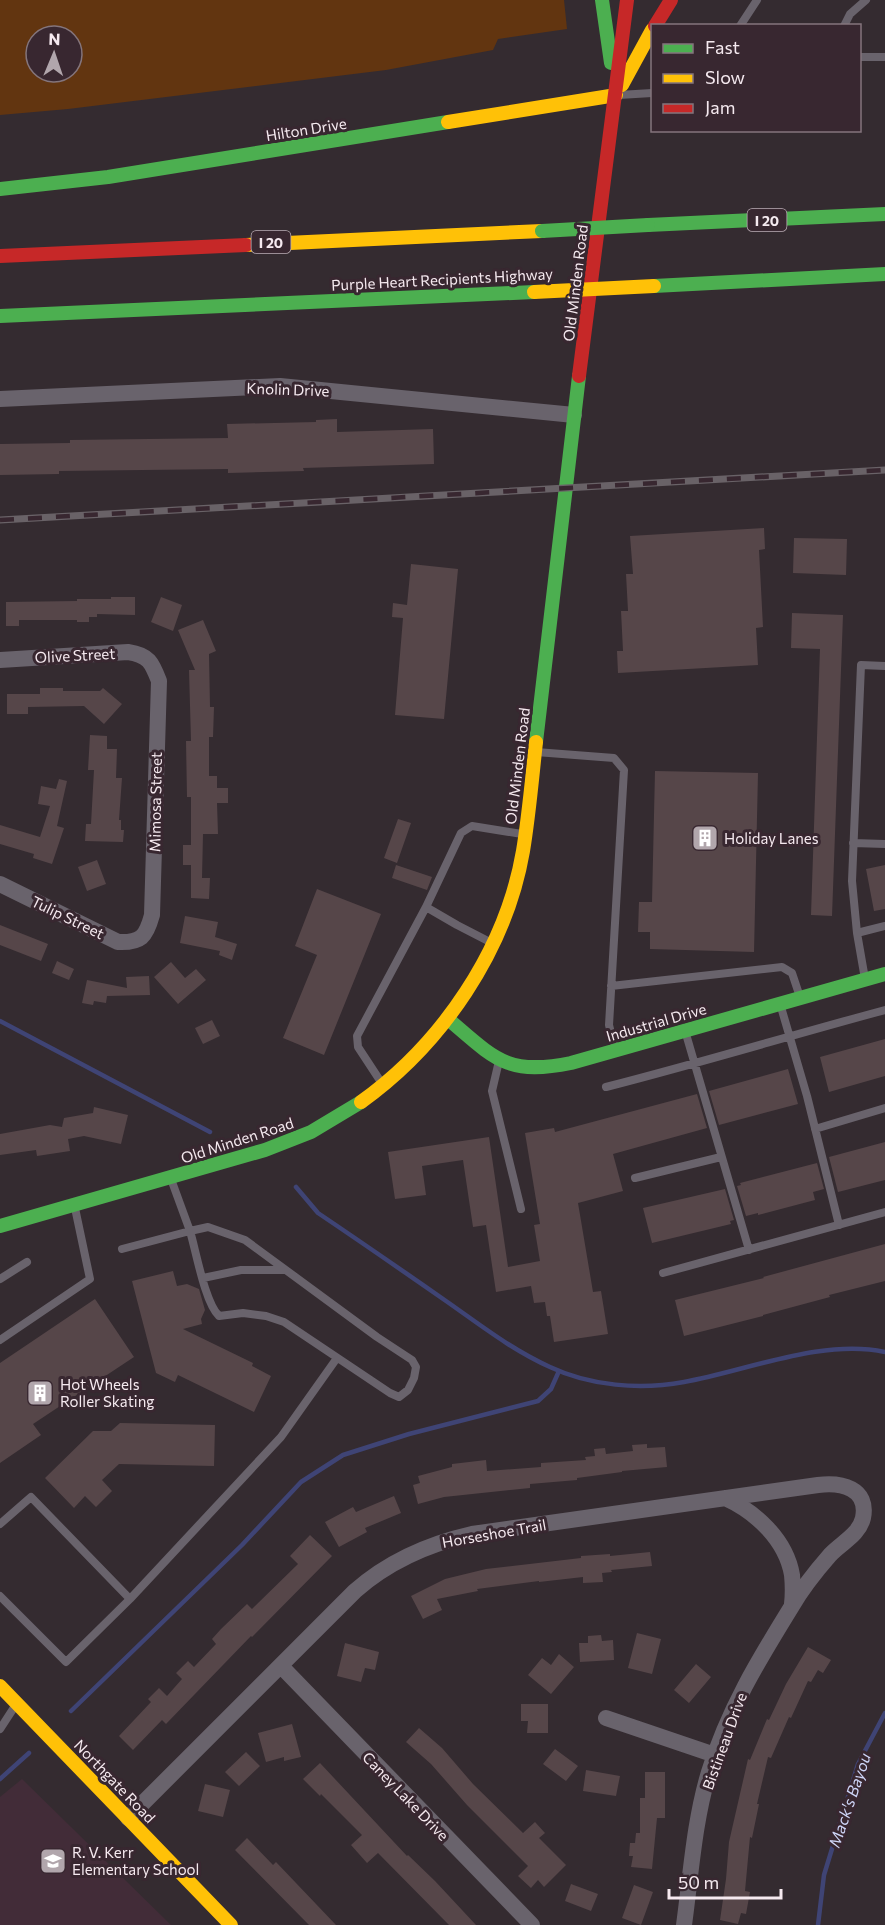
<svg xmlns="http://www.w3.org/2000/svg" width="885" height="1925" viewBox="0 0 885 1925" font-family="Commissioner,sans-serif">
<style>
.built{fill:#422c38}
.green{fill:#623510;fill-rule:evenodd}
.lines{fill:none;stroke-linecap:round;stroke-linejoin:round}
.stream{stroke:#3f4475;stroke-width:4.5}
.building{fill:#564649}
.lane{stroke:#69636c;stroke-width:8}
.street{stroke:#69636c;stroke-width:16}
.fast{stroke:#4caf50;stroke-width:14}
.slow{stroke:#ffc107;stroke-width:14}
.jam{stroke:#c62828;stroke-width:14}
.rail-casing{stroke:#696267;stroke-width:7}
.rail{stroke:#382730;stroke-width:4.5;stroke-dasharray:14;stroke-linecap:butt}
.fast-bridge{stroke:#4caf50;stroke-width:14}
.slow-bridge{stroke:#ffc107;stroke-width:14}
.labels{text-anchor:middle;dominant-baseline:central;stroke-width:6;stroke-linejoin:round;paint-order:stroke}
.shield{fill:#382730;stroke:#bcafb6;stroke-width:1.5}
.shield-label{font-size:14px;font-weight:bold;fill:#f5e9ef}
.street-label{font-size:15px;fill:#f5e9ef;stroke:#382730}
.poi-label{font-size:15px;fill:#f5e9ef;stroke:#382730;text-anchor:start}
.water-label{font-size:16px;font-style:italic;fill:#ced5f7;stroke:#382730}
</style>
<rect width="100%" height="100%" fill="#342b30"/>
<!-- built -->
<path class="built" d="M22,1779L171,1925H0V1797Z"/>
<!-- green -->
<path class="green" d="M0,0H564L567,29L498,39L493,50L386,70L68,109L0,115ZM36,36H72V72H36Z"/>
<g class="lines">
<!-- stream -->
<path class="stream" d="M0,1021L210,1132
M296,1187L318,1213C361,1242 403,1271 446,1301C479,1324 512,1350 550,1367C590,1386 640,1390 684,1382C746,1371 823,1338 885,1352
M71,1711L242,1545L301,1482L343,1455L409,1434L538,1401L551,1389L559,1371
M0,1779L29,1753
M818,1925L824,1875L858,1764L885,1713"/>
</g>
<!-- building -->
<path class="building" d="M337,419V432L433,429L434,464L303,468L304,471L228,473V469L59,471V474L0,475V444L70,443V440L228,438L227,424L316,422V420Z
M764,528L765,549L759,550L763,627L756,628L758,665L618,673L617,651H623L621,611H628L626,574H633L630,536Z
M794,538L847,539L846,575L793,573Z
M411,564L458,569L444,719L395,715L403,618L392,617L393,603L407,605Z
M111,597H135V615L97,614V617H89V622H77V620H19V626H6V602L77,601V599H111Z
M161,597L182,605L173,631L151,622Z
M792,613L843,615L832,916L811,915L820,649L791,648Z
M203,620L216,651L209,654L210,707H214L213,737H209V776H217V788H228V803H217L218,834H203L202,878H199H210L209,899L191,898V865H183V845H191V797H187L186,741H191L189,670H195L178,630Z
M40,688H63V691H100L103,688L122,704L104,724L84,706L28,707V714H7V694H40Z
M90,735L107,736V749H117L116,778H122L119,820H121V830H124L123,842L85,841L86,824H91L94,770H88Z
M655,771L758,773L754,952L650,949V932H638L639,902H652Z
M59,779L67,781L57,826L64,828L52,864L33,858L34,854L0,844V825L40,837L50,806L38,804L41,786L56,789Z
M398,819L411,823L397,863L384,858Z
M97,860L106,884L87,891L78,867Z
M396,865L432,877L427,890L392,878Z
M885,865V909L874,911L866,869Z
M317,889L381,914L324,1055L283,1038L317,955L295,946Z
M185,916L218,922L215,937L237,944L232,960L219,955L220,951L180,943Z
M0,925L48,944L41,961L0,945Z
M57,961L74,969L69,980L52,973Z
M171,962L185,978L196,969L206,980L178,1004L154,977Z
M149,976L150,995L107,996L106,1003L94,1001L93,1005L82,1003L87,980L127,988L126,977Z
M212,1020L220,1036L203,1044L195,1028Z
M885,1039V1076L829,1092L820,1057Z
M788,1069L798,1104L719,1125L709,1091Z
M697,1094L707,1128L613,1154L623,1191L578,1203L593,1292L601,1291L608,1334L554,1342L550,1316H547L545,1302L534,1303L531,1286L496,1292L486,1225L473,1227L463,1160L422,1166L426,1195L395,1199L388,1152L489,1137L508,1267L540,1261L534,1225L540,1224L525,1133L554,1128L555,1132Z
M94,1107L128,1115L121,1144L84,1136L68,1139L70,1151L37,1156L36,1150L0,1155V1134L50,1125L62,1127L64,1118L93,1113Z
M885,1142V1180L838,1192L829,1157Z
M817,1163L824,1189L813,1192L815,1200L758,1215V1213L746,1216L737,1186L741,1185L740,1183Z
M725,1189L734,1220L730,1221L731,1224L652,1243L643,1208Z
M885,1244V1281L829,1295L830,1297L763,1315V1316L684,1336L675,1300L764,1278L763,1277Z
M173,1271L177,1286L187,1284L199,1289L205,1310L201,1319L202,1324L183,1329L253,1363L252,1366L271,1376L254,1412L178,1375L175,1382L156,1373L132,1281Z
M95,1299L134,1357L33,1424L41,1435L0,1463V1363Z
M120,1423L215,1425L214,1466L119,1464L102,1480L112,1491L96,1507L85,1496L74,1508L45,1478L93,1431H111Z
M647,1444V1448L665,1447L667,1467L622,1471V1472L577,1478V1480L530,1484V1488L444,1497L418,1504L413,1485L420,1483L418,1476L452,1467V1464L486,1460L487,1471L541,1467V1463L586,1460L585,1457L595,1456L594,1449L605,1448L606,1454L633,1451L632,1445Z
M394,1496L401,1513L365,1528L367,1532L339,1547L325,1522L353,1507L356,1512Z
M310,1535L332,1556L252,1637L251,1636L166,1724L162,1720L133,1750L119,1736L151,1702L148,1699L159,1688L167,1696L182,1679L176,1673L188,1661L194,1667L216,1644L212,1639L221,1629L247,1604L252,1609L298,1564L290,1556Z
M650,1552L652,1566L611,1570L612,1572L602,1573L603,1582L583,1583V1577L539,1582V1581L477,1589L478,1591L437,1599L442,1610L423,1619L411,1596L445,1579L486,1569L581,1558V1556L610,1554V1556Z
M637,1633L661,1639L652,1674L628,1668Z
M601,1635L602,1641L613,1640L614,1660L580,1662L579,1643H588V1636Z
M345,1643L379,1652L375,1670L365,1668L361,1682L337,1676Z
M808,1647L831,1660L823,1673L818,1670L811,1682L808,1681L791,1718L789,1717L771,1758L768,1757L757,1804H759L752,1838L750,1837L745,1891L750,1892L746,1914L741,1913L738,1924L720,1920L726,1879L729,1842L748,1759L750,1760L767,1719L769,1720L786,1684Z
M559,1654L574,1667L551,1694L528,1675L542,1658L551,1665Z
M696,1664L711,1677L689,1703L674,1690Z
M521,1704H548V1733H527L528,1721H521Z
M292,1724L301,1757L284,1761V1757L266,1762L258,1733Z
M419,1728L442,1748L473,1784L523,1833L535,1822L545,1833L539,1838L566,1865L544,1887L538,1880L531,1888L518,1876L528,1866L467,1805L431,1764L406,1742Z
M555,1749L578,1766L566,1781L543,1764Z
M246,1752L260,1766L239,1786L225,1772Z
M320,1763L407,1856L408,1855L435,1881L476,1925H449L378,1853L367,1863L351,1845L362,1835L321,1794L320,1796L303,1779Z
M586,1770L620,1776L616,1796L583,1791Z
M645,1772H665V1818H657L652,1869L631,1867L633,1856H629L630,1843H635L636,1833H640V1798H645Z
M205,1784L230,1790L223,1817L198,1811Z
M247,1838L273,1865L276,1862L336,1925H309L235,1850Z
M571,1884L598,1894L591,1911L565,1901Z
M634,1885L653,1892L641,1925L622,1918Z"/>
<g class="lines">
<!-- lane -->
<path class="lane" d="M740,26L757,0
M844,26L850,14L866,0
M860,57H885
M619,95L652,93
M536,752L614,758L624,770L609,1025L615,1049
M853,843L885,844
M857,933L852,881L861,665L885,666
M490,942L457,925L426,907L461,833L472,826L522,834
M865,979L857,933L885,926
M611,986L782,967L792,973L800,997
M781,1007L807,1096L839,1225
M686,1034L749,1250
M499,1061L492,1091L521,1209
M381,1082L358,1047L357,1036L426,907
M606,1087C700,1063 792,1035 885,1010
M815,1129L885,1108
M635,1178L721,1157
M122,1249L190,1231C196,1251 205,1303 219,1316L243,1313L266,1316L284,1322L390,1393L399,1397L408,1390L414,1378L416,1367L412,1360L377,1337L245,1240L208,1227L190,1231L171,1179
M663,1273L885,1212
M203,1278L241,1270H285
M0,1279L27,1262
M0,1340L90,1279L75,1208
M0,1524L31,1497L130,1599L281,1437L337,1358
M0,1596L66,1662L130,1599
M0,1729L15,1706"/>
<!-- street -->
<path class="street" d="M0,399L280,386L574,415
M0,660L128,652C149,655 152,663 159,681L152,915C146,937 141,943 118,942L0,884
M725,1498C756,1512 786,1540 792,1575C793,1585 793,1595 792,1604
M281,1666L532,1925
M606,1718L715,1755
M128,1818L355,1591C389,1561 428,1544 472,1534L818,1485C841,1482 869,1488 863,1518C859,1535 841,1543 830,1555C816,1571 803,1587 792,1606C758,1661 728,1710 709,1772C694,1822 691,1874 684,1925"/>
<!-- fast -->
<path class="fast" d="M602,0L611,63
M0,189L108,177L448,122
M648,225L885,214
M654,286L885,274
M0,316L534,292
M536,742L579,376
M448,1019C495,1059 507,1076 571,1063L885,974
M0,1226L265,1150L311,1132L361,1102"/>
<!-- slow -->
<path class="slow" d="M622,85L652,30
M448,122L616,95
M246,245L542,231
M361,1102C442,1044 506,950 523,851C529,815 532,778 536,742
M0,1686L231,1925"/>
<!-- jam -->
<path class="jam" d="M655,26L671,0
M0,256L246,245
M579,376L627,0"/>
<defs>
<path id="rail" d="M0,520L885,470"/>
</defs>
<!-- rail casing -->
<use href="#rail" class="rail-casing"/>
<!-- rail -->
<use href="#rail" class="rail"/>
<!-- fast-bridge -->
<path class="fast-bridge" d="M542,231L648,225"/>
<!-- slow-bridge -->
<path class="slow-bridge" d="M534,292L654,286"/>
</g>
<!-- icons -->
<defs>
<symbol id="building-square" viewBox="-11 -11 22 22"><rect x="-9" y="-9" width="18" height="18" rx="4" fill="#b1a6ac" stroke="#382730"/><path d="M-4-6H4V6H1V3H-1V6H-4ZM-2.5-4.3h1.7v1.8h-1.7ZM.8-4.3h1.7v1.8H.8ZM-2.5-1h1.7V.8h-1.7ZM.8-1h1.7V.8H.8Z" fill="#fff"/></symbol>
<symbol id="school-square" viewBox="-11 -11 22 22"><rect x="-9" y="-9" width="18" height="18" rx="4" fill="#b1a6ac" stroke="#382730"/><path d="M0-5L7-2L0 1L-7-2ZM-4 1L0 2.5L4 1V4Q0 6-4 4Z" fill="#fff"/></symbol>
</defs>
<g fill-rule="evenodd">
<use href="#building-square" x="690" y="823" width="30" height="30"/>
<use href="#building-square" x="25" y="1378" width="30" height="30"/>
<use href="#school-square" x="38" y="1846" width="30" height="30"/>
</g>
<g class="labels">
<!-- shield labels -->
<g class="shield">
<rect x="747.5" y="209" width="39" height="22" rx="4.5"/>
<rect x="251.5" y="231" width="39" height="22" rx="4.5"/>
</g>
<g class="shield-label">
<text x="767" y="220">I 20</text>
<text x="271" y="242">I 20</text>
</g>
<!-- street labels -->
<g class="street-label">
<text transform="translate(306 129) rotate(-9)">Hilton Drive</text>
<text transform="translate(442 279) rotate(-3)">Purple Heart Recipients Highway</text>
<text transform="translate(575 283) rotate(-83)">Old Minden Road</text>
<text transform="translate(288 389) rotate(2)">Knolin Drive</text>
<text transform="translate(75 655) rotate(-3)">Olive Street</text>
<text transform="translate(517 766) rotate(-83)">Old Minden Road</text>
<text transform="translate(155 802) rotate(-89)">Mimosa Street</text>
<text transform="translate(68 917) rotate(26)">Tulip Street</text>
<text transform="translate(656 1022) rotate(-16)">Industrial Drive</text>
<text transform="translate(237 1140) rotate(-18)">Old Minden Road</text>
<text transform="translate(494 1533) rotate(-10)">Horseshoe Trail</text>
<text transform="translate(724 1741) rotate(-70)">Bistineau Drive</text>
<text transform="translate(115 1781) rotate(46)">Northgate Road</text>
<text transform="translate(406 1796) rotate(46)">Caney Lake Drive</text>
</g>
<!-- poi labels -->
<g class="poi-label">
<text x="724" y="838">Holiday Lanes</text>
<text x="60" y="1384">Hot Wheels<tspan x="60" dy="17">Roller Skating</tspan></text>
<text x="72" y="1852">R. V. Kerr<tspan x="72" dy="17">Elementary School</tspan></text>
</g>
<!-- water labels -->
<g class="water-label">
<text transform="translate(849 1800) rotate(-71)">Mack's Bayou</text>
</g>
</g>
<!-- legend -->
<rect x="651" y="24" width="210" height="108" fill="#382730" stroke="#84757c" stroke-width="1.5"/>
<rect x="663" y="44" width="30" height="9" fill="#4caf50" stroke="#84757c" stroke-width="1.5"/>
<text x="705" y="54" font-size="18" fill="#f5e9ef">Fast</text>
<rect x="663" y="74" width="30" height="9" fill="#ffc107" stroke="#84757c" stroke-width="1.5"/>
<text x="705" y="84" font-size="18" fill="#f5e9ef">Slow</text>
<rect x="663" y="104" width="30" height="9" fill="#c62828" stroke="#84757c" stroke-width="1.5"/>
<text x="705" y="114" font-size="18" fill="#f5e9ef">Jam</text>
<!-- north arrow -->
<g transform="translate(54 54) rotate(2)"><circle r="28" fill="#382730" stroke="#84757c" stroke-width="1.5"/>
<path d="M0-4.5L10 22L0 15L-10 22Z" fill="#b1a6ac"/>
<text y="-9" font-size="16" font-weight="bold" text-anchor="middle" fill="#f5e9ef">N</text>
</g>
<!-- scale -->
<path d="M669 1889v9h112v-9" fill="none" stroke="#f5e9ef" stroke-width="3"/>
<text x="678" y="1889" font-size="18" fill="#f5e9ef" stroke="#382730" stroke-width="4.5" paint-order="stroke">50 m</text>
</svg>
